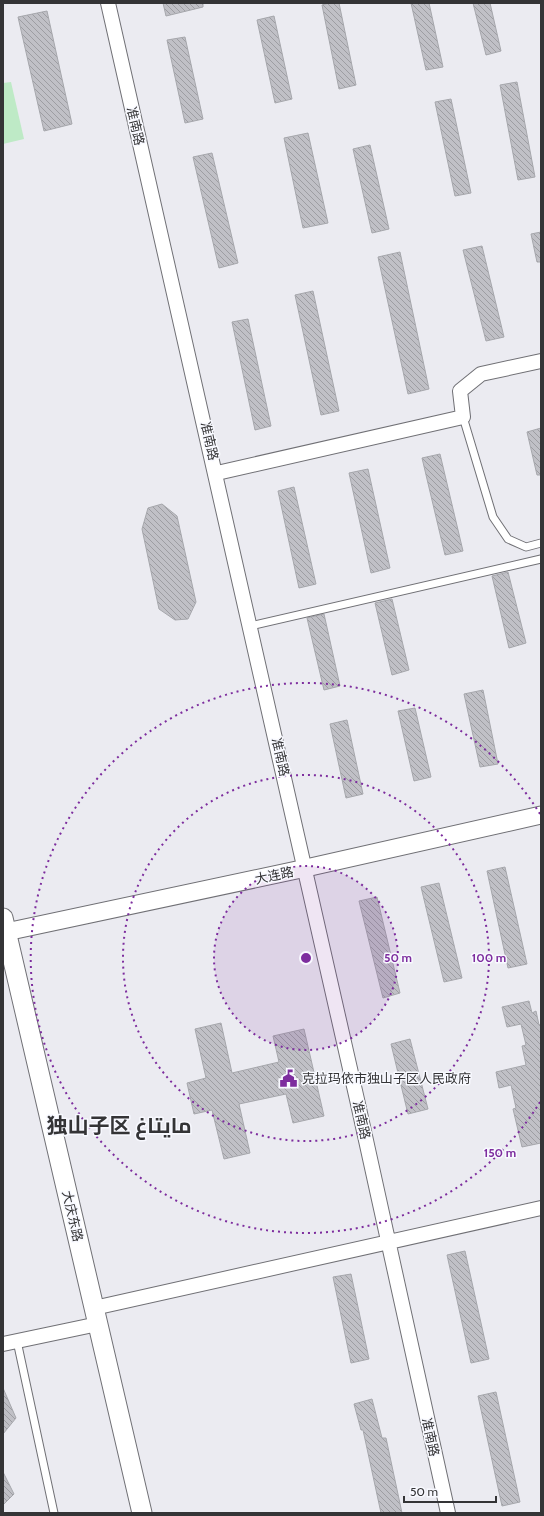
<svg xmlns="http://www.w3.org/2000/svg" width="544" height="1516" viewBox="0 0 544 1516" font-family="Cabin,Cairo,'Noto Sans SC',sans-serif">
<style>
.green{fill:#beeac6}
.building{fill:url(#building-back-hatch);stroke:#a6a7ac}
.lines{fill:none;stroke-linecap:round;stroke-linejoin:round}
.service-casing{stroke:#707075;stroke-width:9}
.minor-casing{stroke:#707075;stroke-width:16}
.tertiary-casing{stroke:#707075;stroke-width:19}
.secondary-casing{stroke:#707075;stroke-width:21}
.service{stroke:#fff;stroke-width:7}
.minor{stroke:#fff;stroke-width:14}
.tertiary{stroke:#fff;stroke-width:17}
.secondary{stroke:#fff;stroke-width:19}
.ring{fill:none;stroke:#7d2d9e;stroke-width:2;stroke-dasharray:2 4}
.labels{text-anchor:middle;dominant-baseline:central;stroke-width:3;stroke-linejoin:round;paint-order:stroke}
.street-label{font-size:13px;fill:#343436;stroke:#f8f9ff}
.poi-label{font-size:13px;fill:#343436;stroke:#f8f9ff;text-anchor:start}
.town-label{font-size:21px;font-weight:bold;fill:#343436;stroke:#f8f9ff}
.centre{fill:#7d2d9e;stroke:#f8f9ff;stroke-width:2}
.ring-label{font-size:12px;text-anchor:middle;font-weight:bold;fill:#7d2d9e;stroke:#f8f9ff;stroke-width:3;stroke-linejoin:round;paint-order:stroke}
</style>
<defs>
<pattern id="building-back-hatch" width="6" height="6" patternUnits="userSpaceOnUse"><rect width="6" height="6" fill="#c0c0c6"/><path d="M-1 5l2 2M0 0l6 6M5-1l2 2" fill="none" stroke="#9d9da2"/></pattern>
</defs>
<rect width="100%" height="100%" fill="#ebebf1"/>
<!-- green -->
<path class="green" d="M11,82L24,139L3,144V83Z"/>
<!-- building -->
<path class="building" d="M163,3H203V7L166,16Z
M329,3H339L356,85L339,89L322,5Z
M411,3H429L443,67L426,70Z
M473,3H490L501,51L486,55Z
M47,11L72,124L44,131L18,17Z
M274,16L292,99L275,103L257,20Z
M185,37L203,119L185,123L167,40Z
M517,82L535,177L518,180L500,85Z
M451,99L471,193L455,196L435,102Z
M308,133L328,223L303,228L284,138Z
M370,145L389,229L372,233L353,149Z
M212,153L238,263L219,268L193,157Z
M541,232V262H537L531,234Z
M482,246L504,337L486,341L463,250Z
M400,252L429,389L408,394L378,257Z
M313,291L339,411L321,415L295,295Z
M248,319L271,426L255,430L232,322Z
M541,428V475H537L527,432Z
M440,454L463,551L445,555L422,458Z
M368,469L390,568L371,573L349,473Z
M294,487L316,584L299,588L278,491Z
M162,504L177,516L196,602L188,619L175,620L159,609L142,529L148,508Z
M508,572L526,643L509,648L492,576Z
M392,599L409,670L392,675L375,603Z
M324,614L340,686L324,690L307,618Z
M483,690L498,764L480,767L464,694Z
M415,708L431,777L414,781L398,711Z
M347,720L363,794L346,798L330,724Z
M505,867L527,964L508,968L487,871Z
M439,883L462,978L444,982L421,887Z
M377,897L400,993L383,998L359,901Z
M529,1001L532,1013L536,1011L539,1025L541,1024V1143L522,1147L513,1109L516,1108L511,1085L499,1088L496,1072L526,1065L522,1046L526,1045L521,1024L507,1027L502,1007Z
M221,1023L232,1073L279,1062L273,1036L304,1029L324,1116L293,1123L286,1094L239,1104L250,1153L224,1159L212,1110L194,1114L187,1083L206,1078L195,1029Z
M410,1039L428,1109L408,1114L391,1044Z
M465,1251L489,1359L471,1363L447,1255Z
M351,1274L369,1359L351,1363L333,1277Z
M3,1388L16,1418L3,1434Z
M496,1392L520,1502L502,1506L478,1396Z
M372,1399L382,1438H386L402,1513H381L363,1430H361L354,1404Z
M3,1472L14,1494L3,1505Z"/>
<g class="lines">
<defs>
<path id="service" d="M463,417L493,517L508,539L526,547L541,543
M250,626L541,559
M17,1341L54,1513"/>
<path id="minor" d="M108,3C225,506 338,1009 448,1513
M217,473L463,417L460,391L481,374L541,361
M94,1308L541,1208
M3,1344L98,1324"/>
<path id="tertiary" d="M6,932L306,868L541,815"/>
<path id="secondary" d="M3,918L142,1513"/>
</defs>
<!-- service casing -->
<use href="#service" class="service-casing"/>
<!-- minor casing -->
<use href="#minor" class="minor-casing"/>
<!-- tertiary casing -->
<use href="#tertiary" class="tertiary-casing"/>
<!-- secondary casing -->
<use href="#secondary" class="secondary-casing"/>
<!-- service -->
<use href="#service" class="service"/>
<!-- minor -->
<use href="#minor" class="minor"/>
<!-- tertiary -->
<use href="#tertiary" class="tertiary"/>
<!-- secondary -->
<use href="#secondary" class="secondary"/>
</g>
<!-- distance rings -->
<circle cx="306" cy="958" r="92" fill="#7d2d9e" fill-opacity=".12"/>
<g class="ring">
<circle cx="306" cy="958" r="92"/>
<circle cx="306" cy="958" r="183"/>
<path d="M540 1102A275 275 0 1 1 540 814"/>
</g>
<!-- icons -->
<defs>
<symbol id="civic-bare" viewBox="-9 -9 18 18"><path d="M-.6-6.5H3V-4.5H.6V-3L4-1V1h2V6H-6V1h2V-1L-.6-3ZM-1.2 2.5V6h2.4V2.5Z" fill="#7d2d9e" stroke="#f8f9ff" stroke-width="2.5" paint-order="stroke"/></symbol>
</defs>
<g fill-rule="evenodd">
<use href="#civic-bare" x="276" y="1066" width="25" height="25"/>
</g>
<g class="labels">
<!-- street labels -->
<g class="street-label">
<text transform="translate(136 126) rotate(77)">准南路</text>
<text transform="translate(210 441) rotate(77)">准南路</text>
<text transform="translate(281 757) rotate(77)">准南路</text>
<text transform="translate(274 875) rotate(-12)">大连路</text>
<text transform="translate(362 1120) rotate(77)">准南路</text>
<text transform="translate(73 1216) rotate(77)">大庆东路</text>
<text transform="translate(431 1437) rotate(78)">准南路</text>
</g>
<!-- poi labels -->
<g class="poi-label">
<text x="302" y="1078">克拉玛依市独山子区人民政府</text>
</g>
<!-- town labels -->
<g class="town-label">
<text x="119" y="1125">独山子区 مايتاغ</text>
</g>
</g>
<circle cx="306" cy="958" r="6" class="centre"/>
<g class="ring-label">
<text x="398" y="962">50 m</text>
<text x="489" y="962">100 m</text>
<text x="500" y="1157">150 m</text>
</g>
<!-- border -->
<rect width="544" height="1516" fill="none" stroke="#343436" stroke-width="8"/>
<!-- scale -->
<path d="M404 1496v6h92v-6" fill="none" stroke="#343436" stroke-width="2"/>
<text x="410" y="1496" font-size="12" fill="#343436" stroke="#f8f9ff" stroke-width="3" paint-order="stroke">50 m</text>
</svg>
